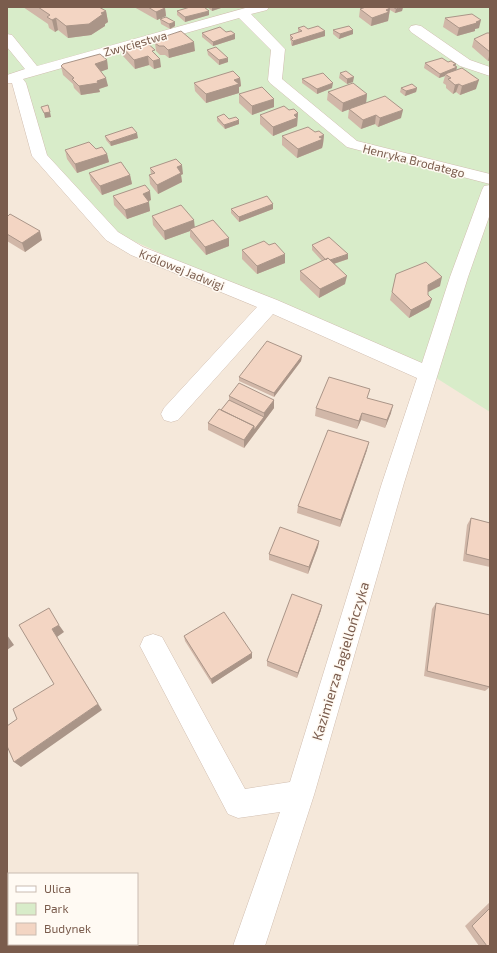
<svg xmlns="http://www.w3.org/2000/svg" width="497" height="953" viewBox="0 0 497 953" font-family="'Exo 2',sans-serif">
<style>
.residential{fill:#f5e8da;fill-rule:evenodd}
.green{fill:#d8ecc9}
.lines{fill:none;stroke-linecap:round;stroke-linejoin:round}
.street-casing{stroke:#d1beb0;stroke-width:1}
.street{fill:#fff;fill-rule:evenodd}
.wall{fill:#d1b7a8}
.shaded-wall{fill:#aa9588}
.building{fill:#f3d5c3;stroke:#aa9588}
.labels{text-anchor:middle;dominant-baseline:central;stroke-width:3;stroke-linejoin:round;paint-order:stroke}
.far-street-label{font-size:12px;fill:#7a5c4d;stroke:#fffaf3}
.street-label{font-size:14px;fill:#7a5c4d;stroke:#fffaf3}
</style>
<rect width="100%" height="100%" fill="#fdf6ec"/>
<!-- residential -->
<path class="residential" d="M7,7H490V946H7ZM9,874H137V944H9Z"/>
<!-- green -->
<path class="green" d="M7,7H490V412L430,374L118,234L63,184L31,132L10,74L7,75Z"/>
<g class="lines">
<defs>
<path id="street" d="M249,7H269L267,10L251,14L285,49L282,79L357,141L490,174V184L347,147L270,83L268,80L271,50L239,18L23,79L26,83L47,155L118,232L143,247L277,300L422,363L450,277L482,190L484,186L490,185V214L468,277L404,483L314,795L265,946H233L280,812L238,818L228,814L140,646L144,637L153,634L162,637L245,789L290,782L382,483L417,378L273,314L178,420L171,422L164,420L161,414L164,408L257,307L131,255L106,240L32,156L12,83H7V75L25,69L7,47V34L12,35L37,66Z
M416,25L421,26L470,60L490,67V76L460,66L411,32L409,29L411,26Z"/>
</defs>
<!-- street casing -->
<use href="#street" class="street-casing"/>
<!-- street -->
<use href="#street" class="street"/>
</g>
<!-- wall -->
<path class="wall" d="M23,7H99L106,11L108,22L105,24V26L91,35L68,38L58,30L55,32L49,28L48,24Z
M134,7H164L165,8L166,16L157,20Z
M207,7H224L212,11Z
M366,7H403L402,11L395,13L390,10L388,21L371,26L359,17L360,9Z
M177,11L209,15L185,22L177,15Z
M445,18L479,28L475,29V31L457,36L443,27Z
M160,19L175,26L170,29L161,24Z
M298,28L308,29L325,36L292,46L291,44V41L290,40V35L298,33Z
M333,30L353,34L339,39L333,34Z
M226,32L235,39L213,46L202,37V33Z
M490,33V60L488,61L472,47L474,39Z
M157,39L195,51L169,58L165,55H160L156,51L155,43L158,42Z
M122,47L155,53L161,67L154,69L149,65L135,69L123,56Z
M207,50L228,62L219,65L208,55Z
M107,60L108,69L101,71L108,86L99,89L100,92L81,95L74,88L73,84L63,75L61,66Z
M425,63L456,66V70L476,89L460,95L456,92L453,94L446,88V85L443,83L445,76L439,78L424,68Z
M340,73L353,82L347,84L339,78Z
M240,78L241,86L239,87V93L206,103L195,91L194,83Z
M302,79L332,88L317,94L302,83Z
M401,88H417L416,92L405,96L400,92Z
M328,92L367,94L366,103L342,112L327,100Z
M239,94L274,107L252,115L239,103Z
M349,109L401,118L378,127L375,124L361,129L348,118Z
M289,110L298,113L297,126L273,136L260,124V115Z
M217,117L229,119L239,124L225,129L217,121Z
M315,132L324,135L323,144L322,148L297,158L282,145V136Z
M105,136L138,138L111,146L106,140Z
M96,149L107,154L109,162L77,173L67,159L65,150Z
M150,168L183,174L181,175L182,182L158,194L150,184L149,175H151Z
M89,173L130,175L132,184L102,195L91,181Z
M113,196L151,200L148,201L150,211L127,219L114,205Z
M231,209H273L239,222L231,213Z
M152,216L194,227L229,238V246L206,255L190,237V231L165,240L153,225Z
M7,217L42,240L25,252L7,241Z
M269,245L285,263L257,274L242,259V250Z
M312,245L348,259L334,264L345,284L319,298L300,280V271L322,261L312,250Z
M396,274L440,286L428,292V295L432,299L429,307L409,318L390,300Z
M302,356L301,361L274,397L239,381V377Z
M229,396L274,400V408L244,448L208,430V423L221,410L229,400Z
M368,398L391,413L385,428L361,420L357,429L315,416L316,408Z
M367,450L340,527L297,513L298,506Z
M471,518L490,523V567L463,561L467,525Z
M319,541L318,547L308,574L269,560V554Z
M436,603L490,687L485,691L424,676L432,609Z
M321,610L297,678L267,666V661Z
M184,636L252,653V658L212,684L185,641Z
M490,902V946H479L465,926Z"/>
<!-- shaded-wall -->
<path class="shaded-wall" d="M212,7H224L212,11Z
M403,7L402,11L395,13L396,9Z
M165,8L166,16L157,20L156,12Z
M390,8L388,21L371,26L372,18L386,10Z
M106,11L108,22L105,24V26L91,35L68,38L66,26Z
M209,11V15L185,22V17Z
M56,18L58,30L55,32L52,20Z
M481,20L479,28L475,29V31L457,36L459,28Z
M175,22V26L170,29L169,24Z
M353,30V34L339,39L340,34Z
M325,31V36L292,46L293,41Z
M235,34V39L213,46V42Z
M194,42L195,51L169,58L168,50Z
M490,52V60L488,61Z
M148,56L149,65L135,69L134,60Z
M228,58V62L219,65V60Z
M160,59L161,67L154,69L153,61Z
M107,60L108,69L97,73L95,64Z
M456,64L455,68L457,67L456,72L445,74V76L439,78L440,74L453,65Z
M354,77L353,82L347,84V79Z
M106,78L108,86L99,89L100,92L81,95L79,86Z
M240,78L241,86L239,87V93L206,103V94L234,80Z
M479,80L476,89L460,95L462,86Z
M333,83L332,88L317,94V89Z
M459,84L456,92L453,94L455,85Z
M417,88L416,92L405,96L406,91Z
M367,94L366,103L342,112L343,103Z
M274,99V107L252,115V106Z
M403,110L401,118L378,127L380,118Z
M50,112L51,117L45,118L44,113Z
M298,113L297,126L273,136V127L294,115Z
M376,115L375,124L361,129L363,120Z
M239,120V124L225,129L224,125Z
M137,133L138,138L111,146L110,142Z
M324,135L323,144L322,148L297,158L298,149Z
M107,154L109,162L77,173L75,164Z
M182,165L183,174L181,175L182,182L158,194L157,185L177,167Z
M130,175L132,184L102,195L100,186Z
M150,191L151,200L144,203L143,194Z
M149,202L150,211L127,219L125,210Z
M273,204V209L239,222V217Z
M194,220L195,229H190V231L165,240L164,231Z
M40,231L42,240L25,252L22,243Z
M229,238V246L206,255L205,247Z
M285,254V263L257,274V266Z
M348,254V259L327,266L328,261Z
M347,276L345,284L319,298L320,289Z
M442,277L440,286L426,293L428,285Z
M432,299L429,307L409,318L411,310Z
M302,356L301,361L274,397V393Z
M274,400V408L244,448V440L254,426L264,417V413Z
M393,405L391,413L385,428L387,420Z
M362,413L361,420L357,429L359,421Z
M369,442L367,450L340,527L341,520Z
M319,541L318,547L308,574L309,567Z
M322,605L321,610L297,678L298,673Z
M59,625L64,632L57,637L102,710L21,767L14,762L98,704L52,629Z
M7,635L14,645L7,650Z
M252,653V658L212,684L211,679Z"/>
<!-- building -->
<path class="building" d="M38,7H99L106,11L101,13L103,14L89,24L66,26L56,18L52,20L47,17L50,15Z
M148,7H164L165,8L156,12Z
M190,7H204L209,11L185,17L177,11Z
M366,7H389L390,8L386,10L389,12L372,18L360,9Z
M393,7H402L396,9Z
M472,14L481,20L476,22L477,23L459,28L445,18Z
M166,17L175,22L169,24L160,19Z
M304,26L308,29L318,26L325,31L293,41L291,39L293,38L290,35L302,31L298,28Z
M349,26L353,30L340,34L333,30Z
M220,27L226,32L231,31L235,34L213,42L202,33Z
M181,31L194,42L168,50L164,46H159L155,43L160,41L157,39Z
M487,33H490V52L474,39Z
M145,41L155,50L152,51L160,59L153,61L148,56L134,60L122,47Z
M216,47L228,58L219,60L207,50Z
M100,54L107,60L95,64L106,78L97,81L98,83L79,86L72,79L74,78L61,66L63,64Z
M442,58L448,62L451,61L456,64L453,65L457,67L440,74L425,63Z
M462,68L479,80L462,86L459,84L455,85L448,79L451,78L445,74Z
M233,71L240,78L234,80L239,84L206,94L194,83Z
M346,71L354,77L347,79L340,73Z
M323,73L333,83L317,89L302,79Z
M353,83L367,94L343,103L328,92Z
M412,84L417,88L406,91L401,88Z
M262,87L274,99L252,106L239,94Z
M385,96L403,110L380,118L376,115L363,120L349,109Z
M48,105L50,112L44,113L41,107Z
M284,106L289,110L294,109L298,113L294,115L297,118L273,127L260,115Z
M224,114L229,119L236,117L239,120L224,125L217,117Z
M132,127L137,133L110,142L105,136Z
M308,127L315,132L319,131L324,135L319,137L323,139L298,149L282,136Z
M89,142L96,149L102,147L107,154L75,164L65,150Z
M176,159L182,165L177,167L181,173L157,185L149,175L155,173L150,168Z
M121,162L130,175L100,186L89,173Z
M145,185L150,191L143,194L149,202L125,210L113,196Z
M267,196L273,204L239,217L231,209Z
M181,205L194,220L164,231L152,216Z
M10,214L40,231L22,243L7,234V217Z
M213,220L229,238L205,247L190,229Z
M329,237L348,254L330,260L328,258L326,260L312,245Z
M264,241L269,245L275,243L285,254L257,266L242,250Z
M328,258L347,276L320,289L300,271Z
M426,262L442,277L428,285V295L432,299L411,310L392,292L396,274Z
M267,341L302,356L274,393L239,377Z
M329,377L370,389L367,398L393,405L387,420L362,413L359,421L316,408Z
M239,383L274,400L264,413L229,396Z
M229,400L264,417L254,430V426L221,410Z
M219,409L254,426L244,440L208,423Z
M328,430L369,442L341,520L298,506Z
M471,518L490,523V560L466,554Z
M280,527L319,541L309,567L269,554Z
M292,594L322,605L298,673L267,661Z
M436,603L490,615V687L427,671Z
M49,608L59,625L52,629L98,704L14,762L7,746V726L17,719L13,709L54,684L19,625Z
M224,612L252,653L211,679L184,636Z
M490,908V946H487L472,926Z"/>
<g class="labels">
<!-- far-street labels -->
<g class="far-street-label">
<text transform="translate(135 43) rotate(-16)">Zwycięstwa</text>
<text transform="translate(414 160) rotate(14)">Henryka Brodatego</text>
<text transform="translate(182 269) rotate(22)">Królowej Jadwigi</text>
</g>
<!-- street labels -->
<g class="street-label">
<text transform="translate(340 661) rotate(-73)">Kazimierza Jagiellończyka</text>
</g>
</g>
<!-- border -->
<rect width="497" height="953" fill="none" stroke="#7a5c4d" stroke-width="16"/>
<!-- legend -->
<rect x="8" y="873" width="130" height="72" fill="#fffaf3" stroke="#cabbb1"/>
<rect x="16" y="886" width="20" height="6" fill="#ffffff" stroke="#cabbb1"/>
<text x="44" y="893" font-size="12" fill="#7a5c4d">Ulica</text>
<rect x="16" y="903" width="20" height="12" fill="#d8ecc9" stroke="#cabbb1"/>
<text x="44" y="913" font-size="12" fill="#7a5c4d">Park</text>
<rect x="16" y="923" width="20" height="12" fill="#f3d5c3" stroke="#cabbb1"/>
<text x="44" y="933" font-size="12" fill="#7a5c4d">Budynek</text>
</svg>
